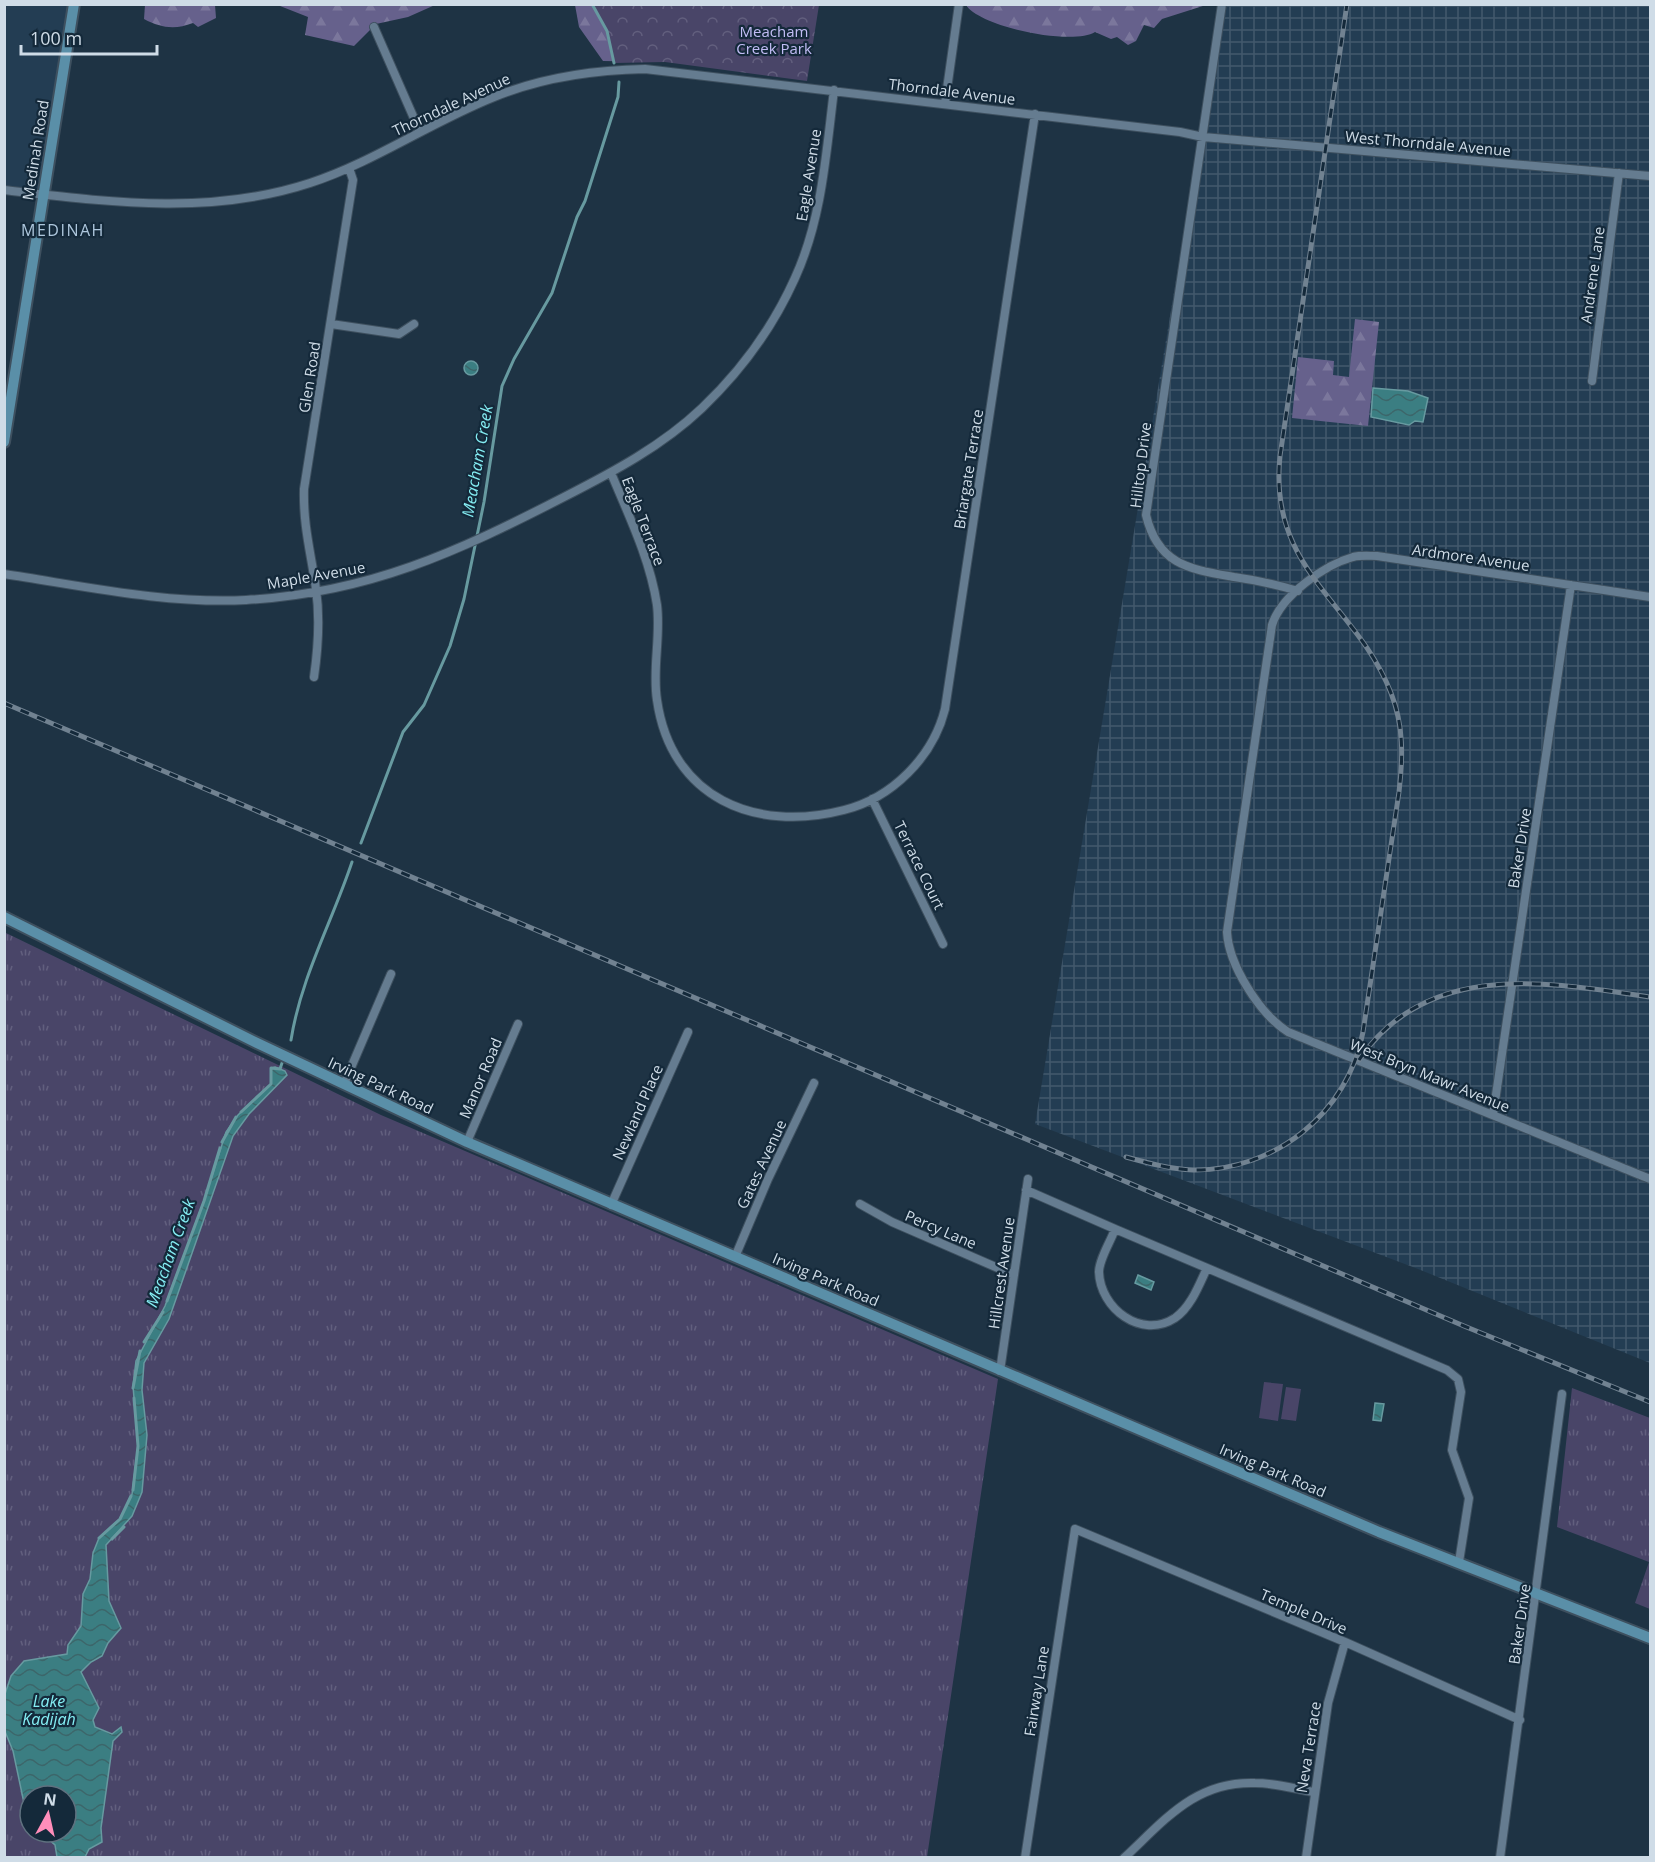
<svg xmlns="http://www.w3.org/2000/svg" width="1655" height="1862" viewBox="0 0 1655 1862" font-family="'Open Sans',sans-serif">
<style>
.built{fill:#233d53}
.industrial{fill:url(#industrial-grid)}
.grass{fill:url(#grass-tufts);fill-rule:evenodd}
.forest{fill:url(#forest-firs)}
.park{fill:url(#park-crowns)}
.pitch{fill:#494568}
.water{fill:url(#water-waves);stroke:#679aa0;stroke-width:1.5}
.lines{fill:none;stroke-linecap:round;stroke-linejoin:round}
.stream{stroke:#679aa0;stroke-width:3}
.minor-casing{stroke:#3e505f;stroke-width:10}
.secondary-casing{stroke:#3e505f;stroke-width:14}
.minor{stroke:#657c90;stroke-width:8}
.secondary{stroke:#5a8fa8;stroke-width:10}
.rail-casing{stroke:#718291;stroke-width:5}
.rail{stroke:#14293a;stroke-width:3;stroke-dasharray:9;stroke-linecap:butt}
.labels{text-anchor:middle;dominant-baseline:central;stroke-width:4.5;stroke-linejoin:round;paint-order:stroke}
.park-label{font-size:15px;fill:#c2bdf5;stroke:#14293a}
.street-label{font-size:15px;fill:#cfdce7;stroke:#14293a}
.neighbourhood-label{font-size:16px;letter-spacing:1.5px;fill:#adc6dc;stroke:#14293a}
.water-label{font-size:16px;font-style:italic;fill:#85eef4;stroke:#14293a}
</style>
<defs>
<pattern id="industrial-grid" width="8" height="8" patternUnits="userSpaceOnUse" patternTransform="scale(1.5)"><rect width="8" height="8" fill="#233d53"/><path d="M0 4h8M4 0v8" fill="none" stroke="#42586c"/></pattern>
<pattern id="grass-tufts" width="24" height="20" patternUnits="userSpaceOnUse" patternTransform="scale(1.5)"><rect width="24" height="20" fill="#494568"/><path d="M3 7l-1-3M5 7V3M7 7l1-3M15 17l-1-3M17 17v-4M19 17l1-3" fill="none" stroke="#625f7e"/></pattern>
<pattern id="forest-firs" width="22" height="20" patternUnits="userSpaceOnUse" patternTransform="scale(1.5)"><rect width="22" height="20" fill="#66618c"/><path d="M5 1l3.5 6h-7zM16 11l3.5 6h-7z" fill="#7b779c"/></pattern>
<pattern id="park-crowns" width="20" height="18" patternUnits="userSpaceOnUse" patternTransform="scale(1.5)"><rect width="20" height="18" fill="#494568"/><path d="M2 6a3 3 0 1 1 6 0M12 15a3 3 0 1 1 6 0" fill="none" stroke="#625f7e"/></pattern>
<pattern id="water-waves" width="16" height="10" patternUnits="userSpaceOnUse" patternTransform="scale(1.5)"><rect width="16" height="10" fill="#3b7e82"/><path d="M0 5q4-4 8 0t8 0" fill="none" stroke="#3c666a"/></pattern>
</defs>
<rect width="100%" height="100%" fill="#1e3344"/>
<!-- built -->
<path class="built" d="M5,5H73L43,195L5,190Z"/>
<!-- industrial -->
<path class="industrial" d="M1222,5H1650V1363L1418,1269L1035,1124Z"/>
<!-- grass -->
<path class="grass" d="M4,932L381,1115L998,1379L927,1857H5ZM30,1796H66V1832H30Z
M1572,1388L1650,1418V1609L1635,1603L1649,1562L1557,1527Z"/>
<!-- forest -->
<path class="forest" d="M174,4L215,5L216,18L198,27L193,23C175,30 161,28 144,19L145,5Z
M275,4L435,5L408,17L376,24L354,46L305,35L308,17Z
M575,5H624L665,62L603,61L579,27Z
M966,5H1206L1162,19L1154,28L1144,25L1136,41L1128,45L1117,37L1111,39L1095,32C1072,46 980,27 966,5Z
M1355,319L1379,322L1368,426L1292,418L1298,357L1334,361L1333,375L1349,377Z"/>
<!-- park -->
<path class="park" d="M592,5H819L807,81L665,62L614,63L607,31Z"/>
<!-- pitch -->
<path class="pitch" d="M1264,1382L1283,1384L1278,1421L1259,1418Z
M1286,1387L1301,1389L1296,1421L1281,1419Z"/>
<!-- water -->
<path class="water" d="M464 368a7 7 0 1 1 14 0a7 7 0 1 1-14 0Z
M1373,388L1408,391L1428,398L1423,422L1415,421L1409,425L1371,417Z
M275,1067L285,1071L287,1075L249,1114L233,1136L169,1319L144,1363L142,1390L147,1435L142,1492L132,1516L106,1545L109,1601L121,1628L108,1643L102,1656L91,1662L81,1672L99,1708L93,1720L95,1727L112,1734L121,1727L122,1732L113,1741L101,1828L102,1842L89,1849L85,1857H57L55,1845L40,1832H66V1796H30L28,1822L13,1751L4,1729L5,1694L11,1676L24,1661L67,1654L68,1645L81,1626L83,1594L90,1579L93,1553L99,1538L120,1519L132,1494L138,1446L133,1386L136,1361L165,1306L204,1201L226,1132L238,1115L271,1084V1068Z
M1138,1275L1154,1282L1151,1290L1135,1283Z
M1375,1403L1384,1404L1381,1421L1373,1420Z"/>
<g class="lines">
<!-- stream -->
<path class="stream" d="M592,4L607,31L614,63
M361,843L403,732L424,705L450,646L464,599L484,502L502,386L514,359L552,293L577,217L585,201L618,97L619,82
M291,1040C301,977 332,922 352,862
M241,1112L271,1084V1068L280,1069L282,1063
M222,1142L236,1117
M167,1301L204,1201L220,1148
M144,1342L163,1312
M133,1388L140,1351
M133,1490L138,1446L134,1398
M99,1538L120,1519L131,1496
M112,1539L124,1527"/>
<defs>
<path id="minor" d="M1222,4L1146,515C1158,565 1189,569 1234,577C1256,580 1277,585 1298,591
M374,27L420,132
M945,103L959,4
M4,190C108,202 209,216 310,183C374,162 431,122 494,97C543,77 592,70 645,69L1180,132L1203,137L1650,176
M331,324L399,334L414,324
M1592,381L1619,173
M611,473C629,516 650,559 657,605C661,637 652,669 657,700C671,798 755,833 844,810C892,798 933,757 945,709L1035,114
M4,574C84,586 165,604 246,600C369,593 457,552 564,497C613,472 662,446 702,408C741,371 773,327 795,278C822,219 826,154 834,90
M1650,597L1377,556C1369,556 1361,555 1353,557C1324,565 1281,596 1272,625L1227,932C1229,966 1260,1014 1288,1032L1650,1179
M314,677C318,649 320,617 316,589C311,553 303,526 304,489L353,180L349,168
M872,799L943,944
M344,1084L391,974
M1493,1115L1571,585
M467,1142L518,1024
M1026,1190L1115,1229
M860,1204L892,1222L1014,1275
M611,1205L688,1032
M1115,1229L1207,1268C1199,1285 1191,1307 1175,1318C1141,1340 1100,1308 1099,1272C1099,1259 1111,1241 1115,1229Z
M735,1257L768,1179L814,1083
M1207,1268L1447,1370L1458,1379L1461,1392L1452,1450L1469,1498L1459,1562
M1000,1371L1028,1179
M1025,1858L1075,1529L1345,1642L1520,1720
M1124,1858C1165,1820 1195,1781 1255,1783C1275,1783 1295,1789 1314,1792
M1306,1858L1328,1703L1345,1642
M1500,1858L1562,1394"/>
<path id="secondary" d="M4,442L74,4
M4,917L257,1043L467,1142L1379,1532L1650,1638"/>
</defs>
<!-- minor casing -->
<use href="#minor" class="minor-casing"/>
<!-- secondary casing -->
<use href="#secondary" class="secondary-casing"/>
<!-- minor -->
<use href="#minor" class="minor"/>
<!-- secondary -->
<use href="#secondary" class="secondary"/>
<defs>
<path id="rail" d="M4,703L1464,1326L1650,1402
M1359,1060C1427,959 1549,982 1650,997
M1126,1157C1148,1163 1170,1169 1193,1170C1275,1171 1348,1113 1363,1032L1399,792C1403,758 1404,726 1391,693C1356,603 1268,571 1280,456L1347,4"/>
</defs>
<!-- rail casing -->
<use href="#rail" class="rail-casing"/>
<!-- rail -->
<use href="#rail" class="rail"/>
</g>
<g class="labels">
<!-- park labels -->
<g class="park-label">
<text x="774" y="31">Meacham<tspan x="774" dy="17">Creek Park</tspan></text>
</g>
<!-- street labels -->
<g class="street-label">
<text transform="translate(952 91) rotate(7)">Thorndale Avenue</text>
<text transform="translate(451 104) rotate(-25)">Thorndale Avenue</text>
<text transform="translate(1428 143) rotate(5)">West Thorndale Avenue</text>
<text transform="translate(35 150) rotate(-81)">Medinah Road</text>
<text transform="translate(808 175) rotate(-81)">Eagle Avenue</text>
<text transform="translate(1592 275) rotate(-82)">Andrene Lane</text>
<text transform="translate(309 377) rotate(-81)">Glen Road</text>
<text transform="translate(1140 465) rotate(-83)">Hilltop Drive</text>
<text transform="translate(968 469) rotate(-81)">Briargate Terrace</text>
<text transform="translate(644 521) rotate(69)">Eagle Terrace</text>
<text transform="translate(1471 557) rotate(8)">Ardmore Avenue</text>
<text transform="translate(316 575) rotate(-10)">Maple Avenue</text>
<text transform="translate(1519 848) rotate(-81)">Baker Drive</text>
<text transform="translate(920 865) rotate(64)">Terrace Court</text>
<text transform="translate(1430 1075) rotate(22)">West Bryn Mawr Avenue</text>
<text transform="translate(480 1078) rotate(-67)">Manor Road</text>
<text transform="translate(381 1085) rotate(25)">Irving Park Road</text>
<text transform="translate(637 1112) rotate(-66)">Newland Place</text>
<text transform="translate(761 1164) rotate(-65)">Gates Avenue</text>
<text transform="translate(941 1229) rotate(23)">Percy Lane</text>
<text transform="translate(1001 1273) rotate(-82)">Hillcrest Avenue</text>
<text transform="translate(826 1279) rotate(23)">Irving Park Road</text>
<text transform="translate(1273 1470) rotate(23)">Irving Park Road</text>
<text transform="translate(1304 1611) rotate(23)">Temple Drive</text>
<text transform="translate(1519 1624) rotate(-82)">Baker Drive</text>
<text transform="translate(1036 1691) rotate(-81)">Fairway Lane</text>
<text transform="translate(1308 1747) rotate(-81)">Neva Terrace</text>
</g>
<!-- neighbourhood labels -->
<g class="neighbourhood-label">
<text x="63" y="230">MEDINAH</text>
</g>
<!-- water labels -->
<g class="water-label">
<text transform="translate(477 461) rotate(-80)">Meacham Creek</text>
<text transform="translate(170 1253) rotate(-70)">Meacham Creek</text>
<text x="49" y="1701">Lake<tspan x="49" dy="18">Kadijah</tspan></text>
</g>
</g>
<!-- border -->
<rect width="1655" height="1862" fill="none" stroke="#cfdce7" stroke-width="12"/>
<!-- north arrow -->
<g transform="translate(48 1814) rotate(8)"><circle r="28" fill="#14293a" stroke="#5f717f" stroke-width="1.5"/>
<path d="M0-4.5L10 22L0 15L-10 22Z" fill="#ff8eba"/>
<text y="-9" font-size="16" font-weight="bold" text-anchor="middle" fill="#cfdce7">N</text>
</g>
<!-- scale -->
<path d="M21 45v9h136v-9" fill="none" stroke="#cfdce7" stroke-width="3"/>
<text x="30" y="45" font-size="18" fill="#cfdce7" stroke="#14293a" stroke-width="4.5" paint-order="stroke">100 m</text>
</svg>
